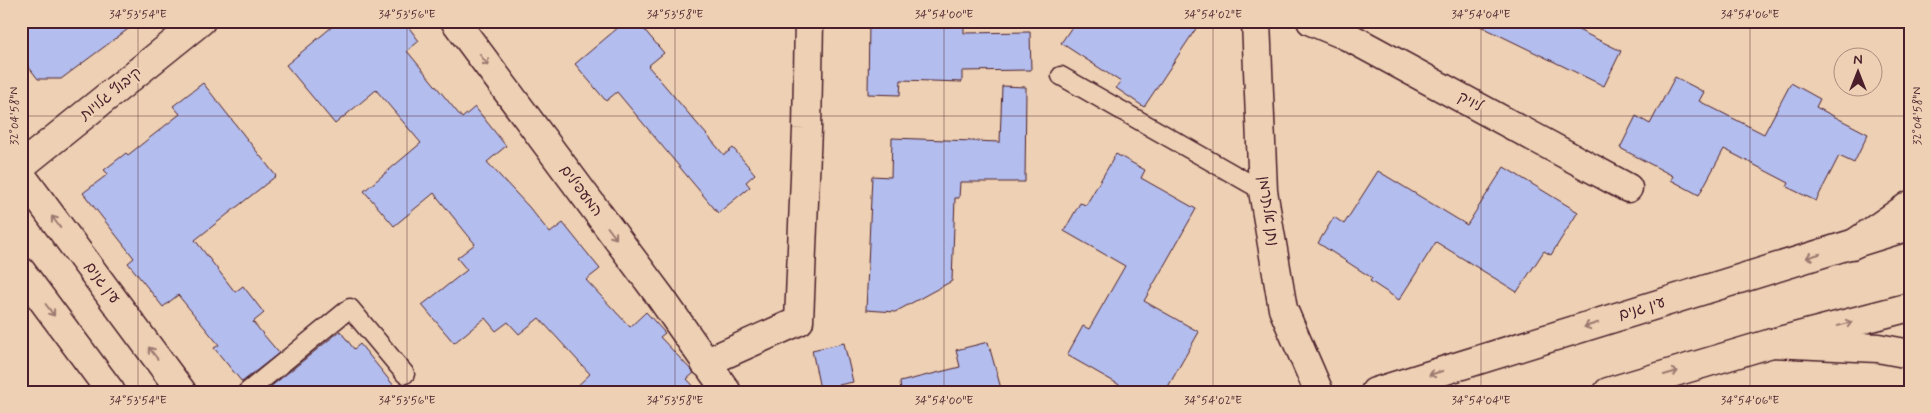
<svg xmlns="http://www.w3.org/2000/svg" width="1931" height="413" viewBox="0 0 1931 413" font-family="Mynerve,'Playpen Sans Hebrew',sans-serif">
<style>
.building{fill:#b3bdee;stroke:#4a1f2b}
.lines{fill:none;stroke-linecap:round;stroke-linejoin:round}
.service-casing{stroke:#4a1f2b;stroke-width:21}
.minor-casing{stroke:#4a1f2b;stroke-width:31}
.secondary-casing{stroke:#4a1f2b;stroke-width:31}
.trunk-casing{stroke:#4a1f2b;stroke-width:31}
.service{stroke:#eed1b4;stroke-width:18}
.minor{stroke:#eed1b4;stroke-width:28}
.secondary{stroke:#eed1b4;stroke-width:28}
.trunk{stroke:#eed1b4;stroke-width:28}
.oneway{stroke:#9c7870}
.ticks{fill:none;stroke:#4a1f2b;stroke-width:1;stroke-opacity:0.45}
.labels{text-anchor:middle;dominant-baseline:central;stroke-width:4;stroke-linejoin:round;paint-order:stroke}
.street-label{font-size:15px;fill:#4a1f2b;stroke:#eed1b4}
.neatline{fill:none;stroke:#4a1f2b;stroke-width:2}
.ticks-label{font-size:12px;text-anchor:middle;fill:#4a1f2b}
</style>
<rect width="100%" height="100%" fill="#eed1b4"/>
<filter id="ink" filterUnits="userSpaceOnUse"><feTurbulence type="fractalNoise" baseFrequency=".02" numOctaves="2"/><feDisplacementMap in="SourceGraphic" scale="10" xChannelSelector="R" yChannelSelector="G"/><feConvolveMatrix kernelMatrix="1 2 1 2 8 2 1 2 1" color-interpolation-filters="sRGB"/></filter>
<g filter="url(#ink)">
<!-- building -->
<path class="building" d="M21,21H139L61,79H38L21,57Z
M339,21H404L419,41L407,51L462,118L475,107L506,146L487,162L529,207L550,233L563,223L600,269L586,280L630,327L646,312L665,333L660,337L694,373L687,379L699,392H571L590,374L539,318L519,334L508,322L496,331L485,318L454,343L422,305L467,270L457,258L475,244L434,193L394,226L364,191L421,143L376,90L335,124L286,65Z
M626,21H637L664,53L648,66L724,155L733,148L755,174L746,182L750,187L718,213L617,92L606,101L575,64Z
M869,21L964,23V33L1030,32L1031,70L962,71V82L901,80L900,95L868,94Z
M1076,21H1201L1144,107L1116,88L1121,82L1061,43Z
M1470,21H1560L1621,51L1604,86Z
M1675,77L1704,92L1699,101L1764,134L1791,83L1820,99L1816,107L1868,134L1854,163L1839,156L1816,201L1787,187L1789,183L1724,149L1699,195L1671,180L1673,176L1620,148L1636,116L1650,124Z
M203,83L276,176L195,240L235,292L243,286L264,313L253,322L279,353L242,382L214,348L219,345L178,295L163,307L128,263L134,258L83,193L108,174L104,170L126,153L128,155L180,114L173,106Z
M1002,86L1026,87L1025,182H960L959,198H955L952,281L895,312L866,310L872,176L891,177L892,138L1000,142Z
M1116,154L1145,170L1141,178L1196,209L1144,301L1199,332L1165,392H1132L1067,355L1083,326L1089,329L1125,266L1064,231L1080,203L1086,205Z
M1504,167L1578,212L1551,255L1544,251L1517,292L1436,242L1399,300L1370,281L1372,278L1318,243L1334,217L1344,224L1378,171L1467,225Z
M340,331L354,349L360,344L399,392H264Z
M988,342L1002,392H901L900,382L960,367L956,350Z
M844,343L853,382L820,389L812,350Z"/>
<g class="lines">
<defs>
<path id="service" d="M1061,76L1263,191
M247,392L350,308L405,374"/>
<path id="minor" d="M455,21L659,295L727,392
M1256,21L1263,191L1283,309L1319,392
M1311,21L1347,36L1628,188
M21,166L201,21
M705,363L799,321L807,129L809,21"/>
<path id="secondary" d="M21,175L182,392
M21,271L111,392
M1375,392L1910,226
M1608,392L1772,343L1910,307"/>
<path id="trunk" d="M1852,245L1910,205
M1772,343L1878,348L1910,354"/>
</defs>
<!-- service casing -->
<use href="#service" class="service-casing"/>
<!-- minor casing -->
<use href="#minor" class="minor-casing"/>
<!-- secondary casing -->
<use href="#secondary" class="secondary-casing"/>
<!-- trunk casing -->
<use href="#trunk" class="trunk-casing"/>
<!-- service -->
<use href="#service" class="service"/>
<!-- minor -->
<use href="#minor" class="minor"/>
<!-- secondary -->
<use href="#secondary" class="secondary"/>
<!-- trunk -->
<use href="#trunk" class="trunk"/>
</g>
<!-- one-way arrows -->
<defs><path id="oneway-shaft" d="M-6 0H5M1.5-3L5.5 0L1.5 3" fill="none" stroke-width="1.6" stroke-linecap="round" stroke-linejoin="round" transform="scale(1.25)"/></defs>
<g class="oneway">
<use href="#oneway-shaft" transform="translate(484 60) rotate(53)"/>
<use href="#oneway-shaft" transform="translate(56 222) rotate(-127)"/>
<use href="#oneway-shaft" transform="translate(612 233) rotate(53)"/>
<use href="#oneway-shaft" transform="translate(1813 256) rotate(163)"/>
<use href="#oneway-shaft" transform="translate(50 310) rotate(53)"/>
<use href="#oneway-shaft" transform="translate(1845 324) rotate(-15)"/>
<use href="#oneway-shaft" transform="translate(1591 325) rotate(163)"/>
<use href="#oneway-shaft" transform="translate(153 353) rotate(-127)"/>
<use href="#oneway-shaft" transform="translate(1436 373) rotate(163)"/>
<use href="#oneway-shaft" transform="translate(1671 373) rotate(-16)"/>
</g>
</g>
<!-- ticks -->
<path class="ticks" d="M138,21V392M407,21V392M675,21V392M944,21V392M1213,21V392M1481,21V392M1750,21V392M21,116H1910"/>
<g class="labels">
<!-- street labels -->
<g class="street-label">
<text transform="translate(111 94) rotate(-39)">קיבוץ גלויות</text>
<text transform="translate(1470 102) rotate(28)">ליויק</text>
<text transform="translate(581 191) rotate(53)">המעפילים</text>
<text transform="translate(1268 211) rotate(82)">נתן אלתרמן</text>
<text transform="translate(102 283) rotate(53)">עין גנים</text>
<text transform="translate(1642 309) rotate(-17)">עין גנים</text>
</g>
</g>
<!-- margin -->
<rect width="1931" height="413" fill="none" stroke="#eed1b4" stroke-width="55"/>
<!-- north arrow -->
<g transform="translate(1858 72)"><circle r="24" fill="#eed1b4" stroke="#ac8a7d"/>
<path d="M0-4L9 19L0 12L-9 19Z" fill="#4a1f2b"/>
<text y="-8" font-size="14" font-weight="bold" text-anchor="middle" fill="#4a1f2b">N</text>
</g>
<rect x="28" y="28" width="1876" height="358" class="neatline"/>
<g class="ticks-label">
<text x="138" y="18">34°53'54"E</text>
<text x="407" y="18">34°53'56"E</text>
<text x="675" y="18">34°53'58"E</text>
<text x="944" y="18">34°54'00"E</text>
<text x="1213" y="18">34°54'02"E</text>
<text x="1481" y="18">34°54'04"E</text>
<text x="1750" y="18">34°54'06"E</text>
<text transform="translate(14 116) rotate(-90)" y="4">32°04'58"N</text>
<text transform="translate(1917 116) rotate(-90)" y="4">32°04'58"N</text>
<text x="138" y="404">34°53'54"E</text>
<text x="407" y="404">34°53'56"E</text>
<text x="675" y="404">34°53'58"E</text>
<text x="944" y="404">34°54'00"E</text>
<text x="1213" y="404">34°54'02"E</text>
<text x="1481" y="404">34°54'04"E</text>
<text x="1750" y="404">34°54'06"E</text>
</g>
</svg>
